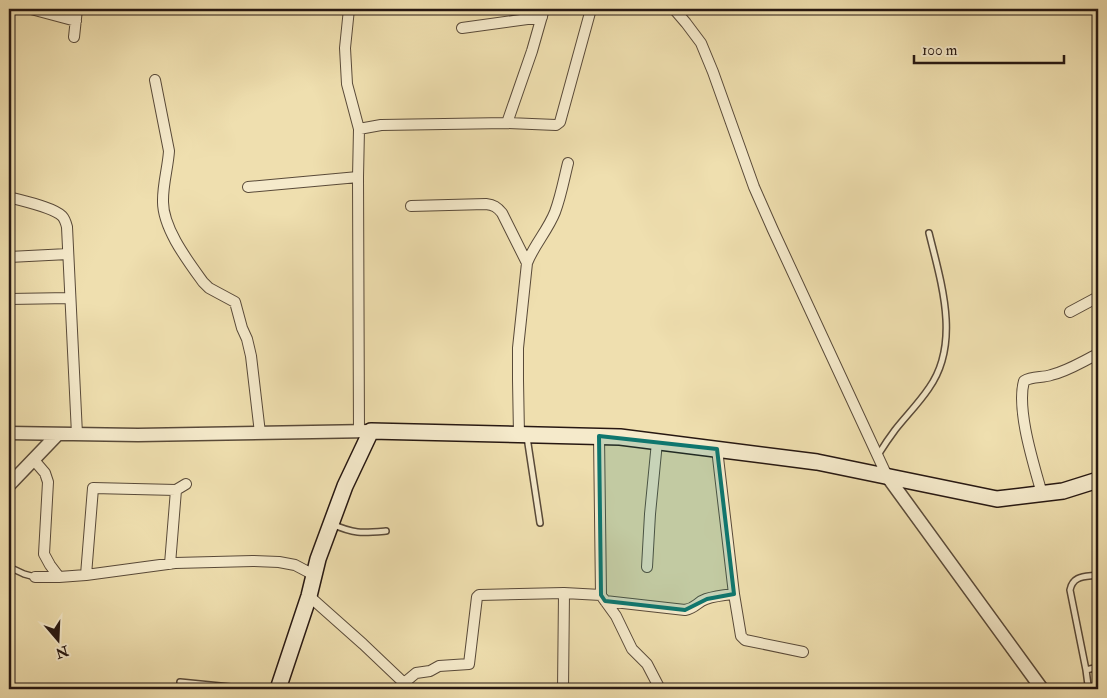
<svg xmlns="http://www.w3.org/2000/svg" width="1107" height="698" viewBox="0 0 1107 698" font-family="'IM FELL Double Pica',serif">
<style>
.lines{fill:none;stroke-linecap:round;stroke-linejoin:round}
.service-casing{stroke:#594a39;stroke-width:8}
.minor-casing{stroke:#594a39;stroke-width:12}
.tertiary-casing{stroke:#594a39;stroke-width:15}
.secondary-casing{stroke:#271812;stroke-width:18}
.service{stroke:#f5eacb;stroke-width:5}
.minor{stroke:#f5eacb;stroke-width:10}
.tertiary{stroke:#f5eacb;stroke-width:12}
.secondary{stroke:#f5eacb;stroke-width:15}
.marked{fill:#0f766e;fill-opacity:0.2;stroke:#0f766e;stroke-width:4;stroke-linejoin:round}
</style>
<rect width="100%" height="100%" fill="#efdfaf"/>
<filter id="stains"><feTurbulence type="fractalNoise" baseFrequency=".004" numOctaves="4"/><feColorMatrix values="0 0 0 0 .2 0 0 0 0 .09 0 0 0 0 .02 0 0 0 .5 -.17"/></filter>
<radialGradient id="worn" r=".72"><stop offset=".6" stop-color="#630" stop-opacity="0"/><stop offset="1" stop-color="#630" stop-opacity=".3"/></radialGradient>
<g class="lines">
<defs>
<path id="service" d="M527,437L540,523
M878,455C883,447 889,438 895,430C906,416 919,403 929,388C961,343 941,282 929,233
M332,524C354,534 362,533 386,531
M9,567L24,574L35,577
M1086,670L1098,667
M180,682L251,689
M1087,689L1088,685L1086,670L1070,590C1073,575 1085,577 1098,575"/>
<path id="minor" d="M31,9L76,21
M349,9L345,48L347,84L359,129
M674,9L686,23L701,43L713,72L754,187L773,230L887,476
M462,28L542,17
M74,37L77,9
M155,80L169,151C168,167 163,183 163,200C162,227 187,260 203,282L209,288L235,302L242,328L247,339L251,356L260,433
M507,123L532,51L544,9
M248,187L358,177
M9,197C22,201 53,207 62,216C65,219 66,223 67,227L77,434
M411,206L486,204C494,205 497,207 502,213L527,263
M9,257L68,254
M9,299L70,298
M1070,312L1098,297
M359,432L358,177L359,129L381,125L507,123L556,125L560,122L591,9
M519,435L518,380V348L527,263C534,245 548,230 555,212C561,196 564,179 568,163
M717,449L734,594L741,636L745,640L803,652
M33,459L45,473L48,482L44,554L50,565L59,577
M176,490L186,484
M1042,494C1034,465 1016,410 1024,381C1032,376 1043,378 1051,375C1068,371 1083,361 1098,354
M647,567L650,514L657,442
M86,575L93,488L176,490L170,564
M35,577H59L86,575L175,563L253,561L279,562L295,565L314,575
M309,596L363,644L404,683L409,689
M603,598L616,616L632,649L647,664L660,689
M605,601L685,610C696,608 697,602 706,599C715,596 725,595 734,594
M404,683L416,673L430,671L439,666L469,664L477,597L479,595L564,593L601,595L599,436
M563,689L564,593"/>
<path id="tertiary" d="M9,433L138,435L371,431
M887,476L1042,689
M9,485L58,434"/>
<path id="secondary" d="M278,689L309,596L318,559L345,486L371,431L620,437L817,462L997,499L1063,491L1098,480"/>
</defs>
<!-- service casing -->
<use href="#service" class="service-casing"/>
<!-- minor casing -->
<use href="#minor" class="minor-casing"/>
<!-- tertiary casing -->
<use href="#tertiary" class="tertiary-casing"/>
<!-- secondary casing -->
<use href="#secondary" class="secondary-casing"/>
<!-- service -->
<use href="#service" class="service"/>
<!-- minor -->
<use href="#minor" class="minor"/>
<!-- tertiary -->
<use href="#tertiary" class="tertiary"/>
<!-- secondary -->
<use href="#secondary" class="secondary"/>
</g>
<!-- marked area -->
<path class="marked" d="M599,436L717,449L734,594L707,599L685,610L605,601L601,595Z"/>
<!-- margin -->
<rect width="1107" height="698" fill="none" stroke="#efdfaf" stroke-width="30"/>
<rect x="10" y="10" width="1087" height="678" fill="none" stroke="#271812" stroke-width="2.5"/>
<rect x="15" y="15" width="1077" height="668" fill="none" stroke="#271812"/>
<!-- north arrow -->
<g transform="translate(58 640) rotate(161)" stroke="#f5eacb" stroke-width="4" paint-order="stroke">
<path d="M0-4L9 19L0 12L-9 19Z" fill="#271812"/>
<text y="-8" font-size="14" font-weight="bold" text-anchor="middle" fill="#271812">N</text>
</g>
<!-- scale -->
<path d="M914 55v8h150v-8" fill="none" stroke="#271812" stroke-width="2.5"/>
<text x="922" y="55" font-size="15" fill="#271812" stroke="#f5eacb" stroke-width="4" paint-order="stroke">100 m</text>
<rect width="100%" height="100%" filter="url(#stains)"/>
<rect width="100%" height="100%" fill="url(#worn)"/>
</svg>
